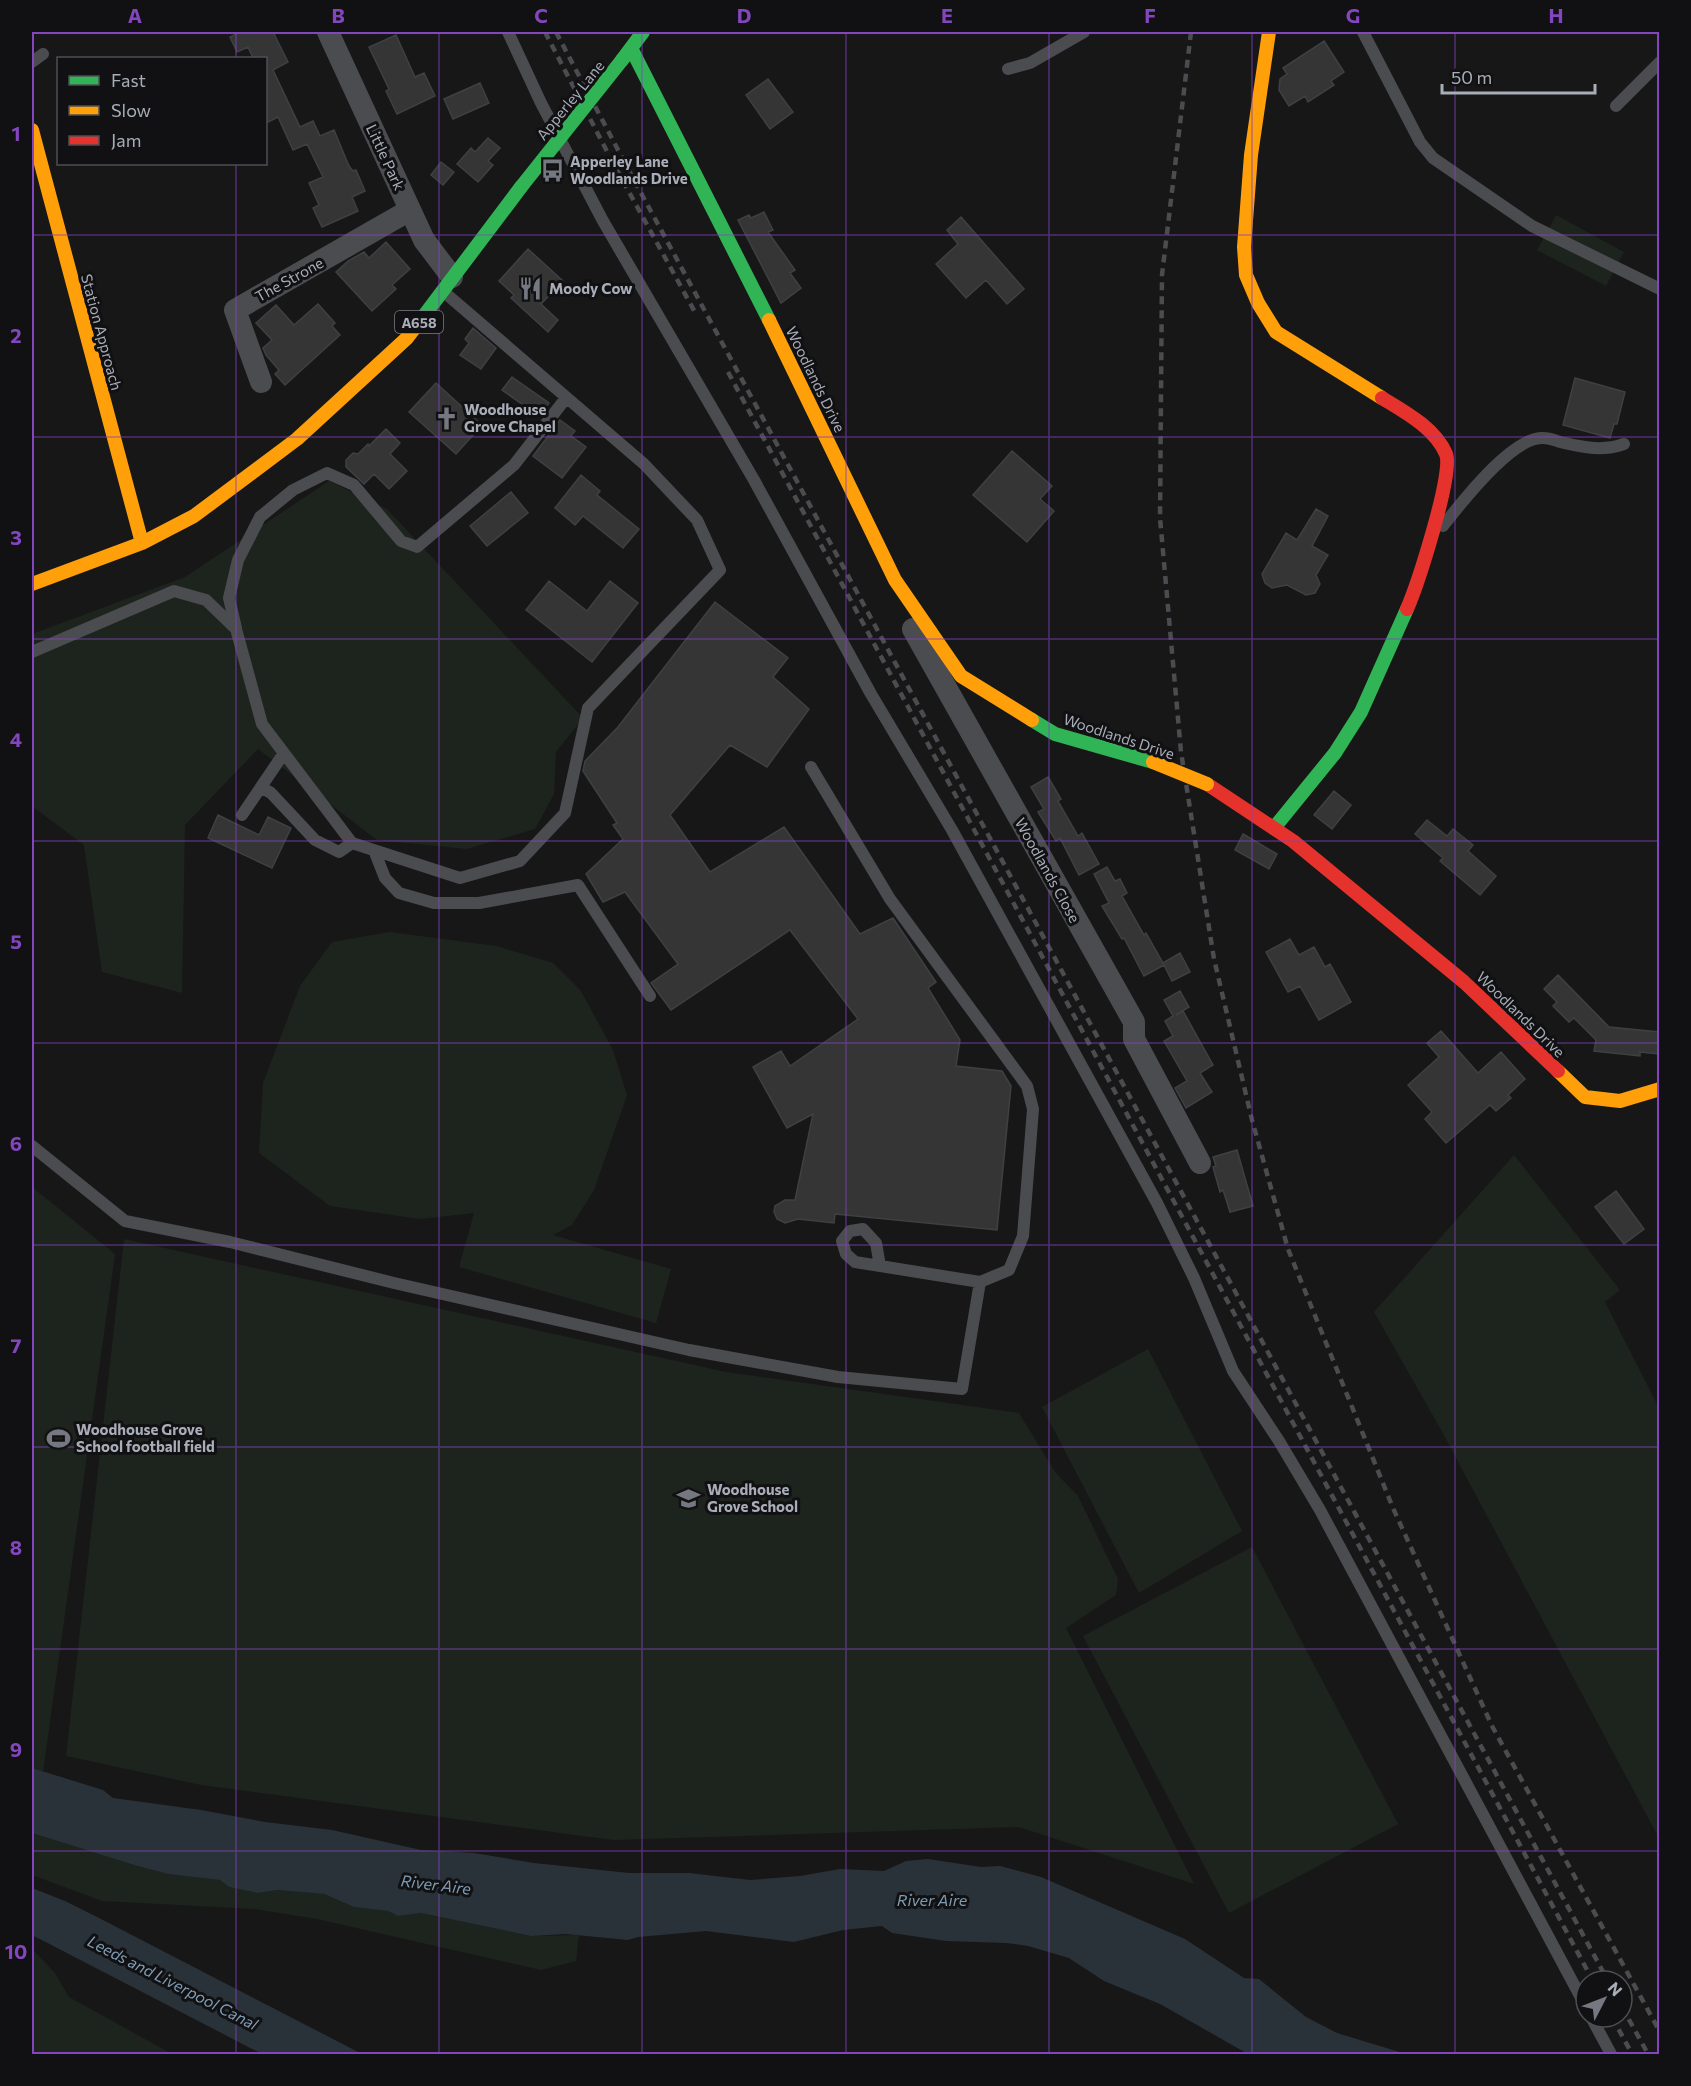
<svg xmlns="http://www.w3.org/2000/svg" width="1691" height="2086" viewBox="0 0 1691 2086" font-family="Commissioner,sans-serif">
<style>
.green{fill:#1d241e}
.water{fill:#2a3239}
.building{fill:#353536;stroke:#3f4043;stroke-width:1.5}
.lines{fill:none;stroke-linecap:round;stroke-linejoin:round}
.lane{stroke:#4b4c50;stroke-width:12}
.street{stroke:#4b4c50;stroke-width:22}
.fast{stroke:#30b455;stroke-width:14}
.slow{stroke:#ff9f0a;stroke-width:14}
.jam{stroke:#e5322d;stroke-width:14}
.rail{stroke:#4b4c4f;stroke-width:4.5;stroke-dasharray:8 6;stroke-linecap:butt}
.fast-bridge{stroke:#30b455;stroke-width:14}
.slow-bridge{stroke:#ff9f0a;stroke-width:14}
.grid{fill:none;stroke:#8446be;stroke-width:1.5;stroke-opacity:0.55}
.labels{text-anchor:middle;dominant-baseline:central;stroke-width:6;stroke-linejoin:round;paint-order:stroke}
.shield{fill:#111113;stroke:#7b7e86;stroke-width:1.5}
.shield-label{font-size:14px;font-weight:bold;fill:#a8adb8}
.street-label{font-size:15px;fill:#a8adb8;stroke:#111113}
.poi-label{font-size:15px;font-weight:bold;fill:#a8adb8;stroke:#111113;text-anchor:start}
.water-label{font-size:16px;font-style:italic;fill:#7f9bb3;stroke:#111113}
.neatline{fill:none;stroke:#8446be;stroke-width:2}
.grid-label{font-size:20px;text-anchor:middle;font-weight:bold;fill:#8446be}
</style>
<rect width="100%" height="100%" fill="#171717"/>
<!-- green -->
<path class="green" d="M1556,215L1624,252L1606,286L1537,250Z
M329,481L387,509L583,718L556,752L554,794L535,829L467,849L377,840L258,749L185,825L182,993L102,972L84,845L32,806V634L185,577Z
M390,932L496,946L553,963L581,991L613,1050L627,1095L594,1190L572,1225L553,1235L671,1269L656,1323L459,1267L474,1213L420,1219L330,1206L259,1153L263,1083L300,986L332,942Z
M1514,1155L1620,1290L1605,1302L1659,1408V1838L1440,1428L1374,1312Z
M32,1187L115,1254L43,1772L32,1768Z
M124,1239L726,1372L1019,1413L1055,1472L1078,1496L1118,1579L1116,1595L1066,1628L1194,1884L1019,1827L613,1840L201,1785L66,1756Z
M1148,1349L1242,1531L1139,1593L1042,1407Z
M1252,1547L1398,1824L1229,1913L1083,1636Z
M32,1833L134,1865L168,1874L220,1880L229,1887L258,1893L277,1890L324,1894L354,1907L388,1911L398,1916L421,1913L531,1936L579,1935L576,1961L541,1970L317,1919L255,1909L102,1901L32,1875Z
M32,1949L55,1973L69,1997L172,2054H32Z"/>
<!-- water -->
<path class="water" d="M32,1768L103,1790L113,1798L201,1810L265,1822L332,1830L421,1850L474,1853L534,1863L629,1873H689L750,1880L800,1876L840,1869L884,1871L906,1861L928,1859L981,1867L1000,1866L1041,1877L1185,1939L1244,1978L1259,1979L1306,2017L1337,2033L1406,2054H1248L1160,2004L1104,1981L1069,1958L1028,1946L1007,1943L946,1941L892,1933L882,1926L843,1930L794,1942L706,1931L638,1937L628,1940L566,1934L531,1936L421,1913L398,1916L388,1911L354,1907L324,1894L277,1890L258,1893L229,1887L220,1880L168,1874L134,1865L32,1833Z
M32,1888L65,1901L99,1918L362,2054H262L32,1935Z"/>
<!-- building -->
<path class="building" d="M240,32H279L274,34L288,62L273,70L300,127L313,121L320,136L334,130L349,166L353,171L356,170L365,191L352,197L358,211L322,227L313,208L319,205L309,183L323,177L307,144L293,150L278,117L266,123V58H253L248,47L237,52L230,37Z
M396,35L415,77L424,73L435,96L397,114L386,91L389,89L369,47Z
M1324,41L1344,72L1331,81L1334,85L1308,102L1305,96L1289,106L1279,90L1280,79L1287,74L1283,68Z
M768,79L793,112L770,129L746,95Z
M480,83L489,103L453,119L444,99Z
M488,138L500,148L488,161L493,165L478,182L457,164L471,148L475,152Z
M441,162L454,172L443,185L431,175Z
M764,212L773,230L768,232L795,270L790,273L801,288L781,303L738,220L749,215L751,218Z
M961,217L1024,289L1007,304L986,280L966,298L936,264L958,244L947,230Z
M386,242L410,269L392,285L396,289L372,311L336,272L348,261L364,252L369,258Z
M528,249L563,281L541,304L558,320L548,332L511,298L514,295L499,281Z
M318,304L335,323L332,326L340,335L285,385L275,374L279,370L266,355L263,348L272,340L256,323L276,305L294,325Z
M473,328L496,348L481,369L460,355L469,343L465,339Z
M512,377L549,403L539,416L502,390Z
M1575,378L1625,392L1617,424H1614L1610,438L1563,425Z
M436,383L482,425L456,454L409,412Z
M560,420L575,431L571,436L586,447L562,478L533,456Z
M386,429L400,443L390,454L407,471L389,489L374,474L364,484L346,467V460L353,453L358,454L368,444L369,446Z
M1012,451L1052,486L1040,499L1054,511L1027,542L973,495Z
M581,475L600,491L597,495L639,529L623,548L583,516L575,525L555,508Z
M511,492L528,513L487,546L470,526Z
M1316,509L1328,516L1312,546L1328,555L1316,575L1320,584L1315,593L1306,595L1287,585L1272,588L1265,583L1262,574L1286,533L1297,540Z
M549,581L587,611L610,581L638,603L592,662L526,610Z
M715,602L788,658L773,677L809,709L767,767L730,745L670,815L710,872L784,827L860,934L893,918L936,982L928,988L960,1040L956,1066L1002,1071L1011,1086L997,1230L835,1214L834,1223L798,1219L785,1223L777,1219L774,1212L775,1206L785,1200H795L813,1114L787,1128L753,1067L781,1051L790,1066L858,1019L790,930L671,1010L651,983L678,964L625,892L603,902L586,874L623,839L613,825L617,823L583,771L585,761L618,727Z
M1048,777L1061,799L1058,801L1078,836L1082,833L1099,864L1079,875L1060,838L1056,841L1038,812L1044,809L1031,787Z
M1334,791L1351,805L1332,829L1314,815Z
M218,815L259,835L268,817L291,828L272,868L208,838Z
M1427,820L1447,836L1453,829L1473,845L1468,851L1496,876L1480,895L1440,861L1443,858L1415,834Z
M1243,834L1277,854L1269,869L1235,850Z
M1107,867L1115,881L1120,879L1127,893L1122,896L1144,935L1146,933L1163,963L1180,953L1190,972L1172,981L1164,965L1144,976L1124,938L1122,939L1102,906L1109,903L1094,874Z
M1290,939L1299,955L1314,947L1325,967L1330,964L1351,1002L1319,1020L1300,986L1288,992L1266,952Z
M1558,975L1609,1027L1659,1032V1054L1640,1052V1056L1594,1051L1596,1040L1574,1018L1569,1022L1553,1006L1557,1002L1544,989Z
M1180,991L1189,1007L1176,1015L1183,1011L1213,1065L1200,1073L1212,1092L1186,1108L1175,1088L1187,1081L1164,1041L1173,1036L1165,1021L1173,1016L1164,1000Z
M1441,1031L1478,1073L1501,1052L1525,1079L1508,1095L1511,1098L1496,1111L1490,1105L1446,1143L1425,1119L1432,1112L1408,1085L1439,1057L1427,1043Z
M1237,1150L1253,1206L1230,1212L1223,1190L1220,1192L1213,1167L1216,1166L1213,1157Z
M1616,1191L1644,1229L1624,1244L1595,1207Z"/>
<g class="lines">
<!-- lane -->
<path class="lane" d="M508,32L541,103L603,221L754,480L871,694L952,830L1157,1203L1194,1278L1233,1371L1279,1441L1320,1510L1586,2007
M1363,32L1420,142L1433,158L1532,226L1660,289
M32,62L43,54
M1008,69L1030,63L1084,32
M1616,106L1660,62
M1443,526C1461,503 1511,438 1542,438C1548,438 1555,440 1560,442C1583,447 1601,452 1624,444
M236,628L229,598L238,560L260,517L293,490L327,473L354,485L401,541L417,547L514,465L566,398
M32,652L174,591L206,600L236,629L262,724L352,843L460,878L520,861L565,813L588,708L720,570L697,520L644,464L444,292
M261,787L271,793L315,840L339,852L352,843
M242,815L284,753
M374,850L385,878L399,893L434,903H479L578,885L650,996
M32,1146L125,1221L230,1242L394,1283L689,1350L838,1377L962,1389L980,1282L1009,1270L1023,1236L1033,1109L1027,1086L890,899L811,767
M880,1266L876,1243L863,1229L850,1231L842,1241L846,1254L855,1262L980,1282
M1591,2017L1611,2054"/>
<!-- street -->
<path class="street" d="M328,32L424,240L452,277
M261,382L235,310L410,210
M913,629L1134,1022V1039L1200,1163"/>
<!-- fast -->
<path class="fast" d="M631,48L769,320
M622,60L643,32
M420,321L521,187
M1032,720L1055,734L1153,762
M1274,828L1335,753L1361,712L1407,609"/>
<!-- slow -->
<path class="slow" d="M1269,32L1251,155L1244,247L1246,275L1258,303L1276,332L1382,398
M32,130L142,543
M769,320L895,580L961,676L1032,720
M32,584L142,543L194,516L297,439L407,338L420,321
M1558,1071L1585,1097L1620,1101L1660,1089"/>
<!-- jam -->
<path class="jam" d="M1382,398C1405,412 1435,428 1446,454C1454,473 1417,586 1407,609
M1207,784L1293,841L1464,982L1558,1071"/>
<!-- rail -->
<path class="rail" d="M545,32L612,161L696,314
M556,32L627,167L1608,1981
M1191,32L1162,275L1160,518L1181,752L1214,959L1252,1120L1288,1249L1393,1508L1492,1726L1660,2032
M728,372L1593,1981
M1622,2007L1648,2054
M1612,2017L1632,2054"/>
<!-- fast-bridge -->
<path class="fast-bridge" d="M521,187L622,60"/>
<!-- slow-bridge -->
<path class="slow-bridge" d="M1153,762L1207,784"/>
</g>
<!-- grid -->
<path class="grid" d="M236,32V58M439,32V2054M642,32V2054M846,32V2054M1049,32V2054M1252,32V2054M1455,32V2054M236,164V2054M32,235H1660M32,437H1660M32,639H1660M32,841H1660M32,1043H1660M32,1245H1660M32,1447H1660M32,1649H1660M32,1851H1660"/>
<!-- icons -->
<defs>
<symbol id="bus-bare" viewBox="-9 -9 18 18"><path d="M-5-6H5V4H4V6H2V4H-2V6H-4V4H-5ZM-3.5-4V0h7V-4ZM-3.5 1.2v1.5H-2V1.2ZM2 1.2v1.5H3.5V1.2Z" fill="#757880" stroke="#111113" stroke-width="2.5" paint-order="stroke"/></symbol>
<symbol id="restaurant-bare" viewBox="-9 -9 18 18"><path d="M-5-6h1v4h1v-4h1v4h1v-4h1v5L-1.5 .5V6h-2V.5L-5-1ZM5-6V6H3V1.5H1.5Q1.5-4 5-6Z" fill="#757880" stroke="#111113" stroke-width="2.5" paint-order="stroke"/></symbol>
<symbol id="church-bare" viewBox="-9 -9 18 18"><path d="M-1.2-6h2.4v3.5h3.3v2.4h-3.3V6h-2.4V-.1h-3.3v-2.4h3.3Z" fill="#757880" stroke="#111113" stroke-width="2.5" paint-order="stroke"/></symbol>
<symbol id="stadium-bare" viewBox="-9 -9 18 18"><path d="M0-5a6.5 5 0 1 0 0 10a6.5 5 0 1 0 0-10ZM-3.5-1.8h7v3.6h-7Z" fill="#757880" stroke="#111113" stroke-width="2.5" paint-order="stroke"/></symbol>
<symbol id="school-bare" viewBox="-9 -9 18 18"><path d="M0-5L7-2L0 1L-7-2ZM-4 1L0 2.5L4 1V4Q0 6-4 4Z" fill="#757880" stroke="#111113" stroke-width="2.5" paint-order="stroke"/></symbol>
</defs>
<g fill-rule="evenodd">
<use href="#bus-bare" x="536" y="154" width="33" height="33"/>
<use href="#restaurant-bare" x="514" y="272" width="33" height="33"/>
<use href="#church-bare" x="430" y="402" width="33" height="33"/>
<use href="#stadium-bare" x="42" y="1422" width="33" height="33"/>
<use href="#school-bare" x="672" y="1482" width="33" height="33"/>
</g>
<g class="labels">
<!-- shield labels -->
<rect class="shield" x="395" y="311" width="48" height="22" rx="4.5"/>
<g class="shield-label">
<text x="419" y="322">A658</text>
</g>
<!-- street labels -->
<g class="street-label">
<text transform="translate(570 100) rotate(-51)">Apperley Lane</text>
<text transform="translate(386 157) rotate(65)">Little Park</text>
<text transform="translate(289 279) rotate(-29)">The Strone</text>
<text transform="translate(102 332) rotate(75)">Station Approach</text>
<text transform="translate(816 379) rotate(64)">Woodlands Drive</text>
<text transform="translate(1119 736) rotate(18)">Woodlands Drive</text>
<text transform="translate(1048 870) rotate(61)">Woodlands Close</text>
<text transform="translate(1521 1014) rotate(44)">Woodlands Drive</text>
</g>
<!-- poi labels -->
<g class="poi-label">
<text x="570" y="161">Apperley Lane<tspan x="570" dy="17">Woodlands Drive</tspan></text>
<text x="549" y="288">Moody Cow</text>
<text x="464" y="409">Woodhouse<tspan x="464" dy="17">Grove Chapel</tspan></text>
<text x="76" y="1429">Woodhouse Grove<tspan x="76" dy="17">School football field</tspan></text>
<text x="707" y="1489">Woodhouse<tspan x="707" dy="17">Grove School</tspan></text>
</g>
<!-- water labels -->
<g class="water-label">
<text transform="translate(436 1884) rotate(7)">River Aire</text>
<text x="932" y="1899">River Aire</text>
<text transform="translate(173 1982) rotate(27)">Leeds and Liverpool Canal</text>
</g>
</g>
<!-- border -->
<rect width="1691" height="2086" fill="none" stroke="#111113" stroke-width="66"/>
<!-- legend -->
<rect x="57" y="57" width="210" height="108" fill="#111113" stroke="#4d4f55" stroke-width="1.5"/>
<rect x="69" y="76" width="30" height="9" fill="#30b455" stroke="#4d4f55" stroke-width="1.5"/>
<text x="111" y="87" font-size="18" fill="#a8adb8">Fast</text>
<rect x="69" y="106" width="30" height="9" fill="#ff9f0a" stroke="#4d4f55" stroke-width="1.5"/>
<text x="111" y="117" font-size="18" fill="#a8adb8">Slow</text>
<rect x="69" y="136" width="30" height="9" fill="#e5322d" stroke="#4d4f55" stroke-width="1.5"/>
<text x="111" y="147" font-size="18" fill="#a8adb8">Jam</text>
<!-- north arrow -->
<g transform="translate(1604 1999) rotate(48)"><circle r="28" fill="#111113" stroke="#4d4f55" stroke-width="1.5"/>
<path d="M0-4.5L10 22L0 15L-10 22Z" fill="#757880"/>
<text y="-9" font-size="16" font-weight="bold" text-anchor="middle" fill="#a8adb8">N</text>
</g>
<!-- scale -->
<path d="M1442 84v9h153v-9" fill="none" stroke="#a8adb8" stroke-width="3"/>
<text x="1451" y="84" font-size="18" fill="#a8adb8" stroke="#111113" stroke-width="4.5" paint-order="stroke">50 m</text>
<rect x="33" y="33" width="1625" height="2020" class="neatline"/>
<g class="grid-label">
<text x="135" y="23">A</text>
<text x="338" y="23">B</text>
<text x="541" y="23">C</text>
<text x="744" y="23">D</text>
<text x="947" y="23">E</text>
<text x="1150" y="23">F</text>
<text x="1353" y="23">G</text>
<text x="1556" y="23">H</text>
<text x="16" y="141">1</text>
<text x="16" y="343">2</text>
<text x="16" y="545">3</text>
<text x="16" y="747">4</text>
<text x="16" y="949">5</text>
<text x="16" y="1151">6</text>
<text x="16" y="1353">7</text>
<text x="16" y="1555">8</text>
<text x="16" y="1757">9</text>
<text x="16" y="1959">10</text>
</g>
</svg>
